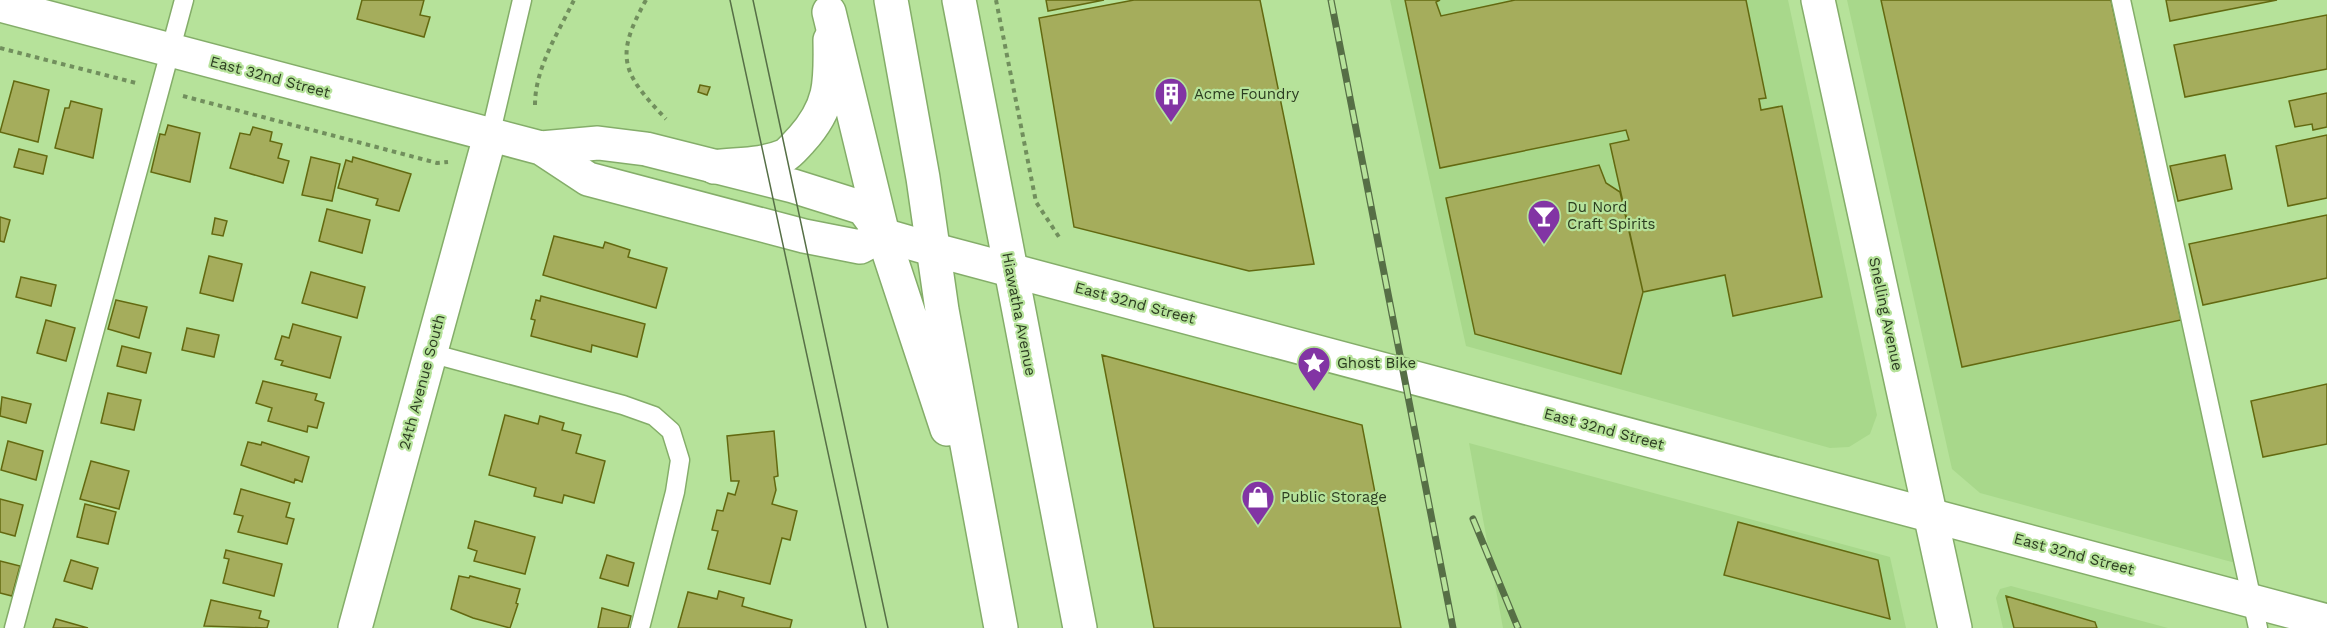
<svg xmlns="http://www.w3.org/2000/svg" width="2327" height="628" viewBox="0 0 2327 628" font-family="'Work Sans',sans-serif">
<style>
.built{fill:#a8d88b}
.building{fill:#a5ad5c;stroke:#636910;stroke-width:1.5}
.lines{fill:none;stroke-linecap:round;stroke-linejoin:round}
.lane-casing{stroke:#84ad69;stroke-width:21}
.street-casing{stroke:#84ad69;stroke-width:36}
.secondary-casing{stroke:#84ad69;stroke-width:36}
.primary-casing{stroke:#84ad69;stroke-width:36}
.highway-casing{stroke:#84ad69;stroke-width:36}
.path{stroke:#718f5d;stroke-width:4;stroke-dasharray:4.5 4.5;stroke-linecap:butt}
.lane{stroke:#fff;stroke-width:18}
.street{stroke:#fff;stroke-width:33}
.secondary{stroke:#fff;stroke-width:33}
.primary{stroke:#fff;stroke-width:33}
.highway{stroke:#fff;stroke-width:33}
.tram{stroke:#566f46;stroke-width:1.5}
.rail-casing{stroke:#566f46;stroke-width:7}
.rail{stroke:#b6e29a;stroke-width:4.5;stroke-dasharray:14;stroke-linecap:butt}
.labels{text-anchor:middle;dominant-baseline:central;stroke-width:4.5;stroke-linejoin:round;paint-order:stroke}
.street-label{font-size:15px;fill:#2c3d21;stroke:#b6e29a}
.poi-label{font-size:15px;fill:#2c3d21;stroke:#b6e29a;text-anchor:start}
</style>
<rect width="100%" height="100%" fill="#b6e29a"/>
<!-- built -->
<path class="built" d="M1390,0H1788L1877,415L1870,434L1849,447L1830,448L1466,346Z
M1847,0H2115L2239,564L1980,493L1952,469Z
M1469,443L1890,557L1906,628H1503Z
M2011,586L2168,628H2003L1996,598L2000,589Z"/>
<!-- building -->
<path class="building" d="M362,0H424L420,15L430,17L424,37L357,19Z
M1046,0H1104L1048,11Z
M1134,0H1260L1314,264L1249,271L1074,227L1039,18Z
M1405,0H1440L1436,2L1441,16L1515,0H1746L1766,98L1759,99L1761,110L1782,106L1822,297L1733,316L1725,275L1643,292L1610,144L1629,140L1626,130L1440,168Z
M1881,0H2111L2181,320L1962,367Z
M2166,0H2277L2170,21Z
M2327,15V69L2185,97L2174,45Z
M14,81L49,90L38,142L0,132Z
M700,85L710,87L707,95L698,92Z
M2327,93V127L2313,130L2312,124L2295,127L2289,101Z
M71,101L102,109L93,158L55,148L65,108H69Z
M168,125L200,133L190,182L151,172L160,134L165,135Z
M253,127L272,132L270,141L282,144L278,158L289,161L283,183L230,168L240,133L250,135Z
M2327,135V198L2288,206L2276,146Z
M19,149L47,156L43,174L14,167Z
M2225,155L2232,189L2178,201L2170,166Z
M311,157L340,164L332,201L302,195Z
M353,157L411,174L399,211L376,205L378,199L338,188L346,160L352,162Z
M1599,165L1606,183L1620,192L1643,292L1621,374L1475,334L1446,198Z
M327,209L370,220L362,253L319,241Z
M2327,215V278L2203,305L2189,244Z
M0,217L10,220L4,242L0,241Z
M215,218L227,221L223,236L212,234Z
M554,236L603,248L605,242L630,250L628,257L667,268L656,308L543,275Z
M209,256L242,264L233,301L200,293Z
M311,272L365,287L357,318L302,303Z
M21,277L56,285L51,306L16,297Z
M541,296L645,324L637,357L592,345L591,352L531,336L535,320L531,319L536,300L540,301Z
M116,300L147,307L139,338L108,329Z
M46,320L75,328L66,361L37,353Z
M293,324L341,337L330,378L281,365L283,361L275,359L282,336L289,338Z
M187,328L219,335L214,357L182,350Z
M122,346L151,353L146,373L117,366Z
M1102,355L1362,425L1401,628H1154Z
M263,381L317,394L315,400L324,403L317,428L308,426L307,432L268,421L272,408L256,403Z
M2327,384V444L2263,457L2251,401Z
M108,393L141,400L134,430L101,423Z
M2,397L31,404L26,423L0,416Z
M505,415L538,424L540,416L564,423L562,430L581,435L576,453L605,461L594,503L564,495L562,503L534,496L536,488L489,475Z
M774,431L778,476L774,477L776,490L772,504L797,511L790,540L782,538L770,584L708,569L718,531L712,530L717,510L723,511L728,493L735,495L739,481H731L727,436Z
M8,441L43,451L36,480L1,470Z
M248,442L261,445L262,442L309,457L302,482L295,479L294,483L241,465Z
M91,461L129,471L119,509L80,499Z
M241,489L290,503L286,517L294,519L287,544L238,532L243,516L234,514Z
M0,499L23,505L15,536L0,532Z
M85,504L116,512L108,544L77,537Z
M475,521L535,537L525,574L474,561L477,551L468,548Z
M1738,522L1878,560L1890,619L1724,575Z
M226,550L282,564L274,596L223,583L229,559L224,558Z
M607,555L634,563L628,586L600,578Z
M71,560L98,568L92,589L64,581Z
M0,561L20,566L12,596L0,593Z
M459,576L469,578L470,576L520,589L516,603L518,604L510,628L473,618L451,609Z
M719,591L744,598L742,606L792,620L790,628H678L688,592L717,599Z
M2006,596L2095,622L2097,628H2014Z
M211,600L261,611L259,618L269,621L267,628L204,626Z
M602,608L631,616L628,628H598Z
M56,619L88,628H53Z"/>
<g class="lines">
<defs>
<path id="lane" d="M2121,0L2258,628
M490,136L522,0
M430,353L623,405L654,416L671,431L680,460L675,492L640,628
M14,628L184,0"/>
<path id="street" d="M1818,0L1955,628
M355,628L490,136"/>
<path id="secondary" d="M0,5L541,148L588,179L804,236L860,247L883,235
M541,148L598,143L646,149L793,186L863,208L883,235L935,250L2327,621"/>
<path id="primary" d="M714,167C737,164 763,165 784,156C790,153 796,145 801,140C831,107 831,83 830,40"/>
<path id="highway" d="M891,0L923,178L942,310L1001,628
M959,0L1080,628
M829,12L883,235L947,429"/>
</defs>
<!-- lane casing -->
<use href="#lane" class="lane-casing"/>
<!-- street casing -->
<use href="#street" class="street-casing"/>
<!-- secondary casing -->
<use href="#secondary" class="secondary-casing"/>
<!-- primary casing -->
<use href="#primary" class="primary-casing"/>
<!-- highway casing -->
<use href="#highway" class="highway-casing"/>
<!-- path -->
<path class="path" d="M646,0C614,57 622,73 666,119
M996,0L1036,202L1059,237
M0,48L136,83
M183,96L437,163L448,162
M535,105C535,68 558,33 574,0"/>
<!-- lane -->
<use href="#lane" class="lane"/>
<!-- street -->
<use href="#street" class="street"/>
<!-- secondary -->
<use href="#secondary" class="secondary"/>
<!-- primary -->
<use href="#primary" class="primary"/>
<!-- highway -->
<use href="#highway" class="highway"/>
<!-- tram -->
<path class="tram" d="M730,0L866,628
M753,0L888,628"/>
<defs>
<path id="rail" d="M1331,0L1453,628
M1473,519L1518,628"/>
</defs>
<!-- rail casing -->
<use href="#rail" class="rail-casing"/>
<!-- rail -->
<use href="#rail" class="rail"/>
</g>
<!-- icons -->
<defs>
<symbol id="building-pin" viewBox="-11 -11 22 30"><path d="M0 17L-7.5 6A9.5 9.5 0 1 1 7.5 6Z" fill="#8234a4" stroke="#b6e29a"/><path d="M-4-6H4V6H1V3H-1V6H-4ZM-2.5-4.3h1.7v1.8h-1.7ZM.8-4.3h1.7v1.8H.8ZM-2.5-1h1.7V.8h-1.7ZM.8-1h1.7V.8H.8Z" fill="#fff"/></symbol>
<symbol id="bar-pin" viewBox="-11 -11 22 30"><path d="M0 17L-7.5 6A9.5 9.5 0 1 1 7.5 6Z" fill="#8234a4" stroke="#b6e29a"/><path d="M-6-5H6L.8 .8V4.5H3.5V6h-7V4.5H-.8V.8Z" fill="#fff"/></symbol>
<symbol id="sight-pin" viewBox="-11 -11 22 30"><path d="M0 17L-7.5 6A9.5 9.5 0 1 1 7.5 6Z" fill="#8234a4" stroke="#b6e29a"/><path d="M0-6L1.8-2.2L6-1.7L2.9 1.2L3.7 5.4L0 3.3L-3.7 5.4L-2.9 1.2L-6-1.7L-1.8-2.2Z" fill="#fff"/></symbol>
<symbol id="shop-pin" viewBox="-11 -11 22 30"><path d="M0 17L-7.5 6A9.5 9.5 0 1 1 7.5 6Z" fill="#8234a4" stroke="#b6e29a"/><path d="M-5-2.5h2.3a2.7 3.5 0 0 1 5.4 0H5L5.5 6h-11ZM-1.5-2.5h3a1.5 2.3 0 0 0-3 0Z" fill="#fff"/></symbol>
</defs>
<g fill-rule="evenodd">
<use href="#building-pin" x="1152" y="75" width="38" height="52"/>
<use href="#bar-pin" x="1525" y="197" width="38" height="52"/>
<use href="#sight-pin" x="1295" y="344" width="38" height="52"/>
<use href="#shop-pin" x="1239" y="478" width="38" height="52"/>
</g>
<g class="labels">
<!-- street labels -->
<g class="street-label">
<text transform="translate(270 77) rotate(15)">East 32nd Street</text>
<text transform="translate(1135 303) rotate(15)">East 32nd Street</text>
<text transform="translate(1019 314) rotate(79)">Hiawatha Avenue</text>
<text transform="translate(1886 314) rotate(78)">Snelling Avenue</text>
<text transform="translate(422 382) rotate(-75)">24th Avenue South</text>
<text transform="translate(1604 429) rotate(15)">East 32nd Street</text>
<text transform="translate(2074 554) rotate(15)">East 32nd Street</text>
</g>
<!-- poi labels -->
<g class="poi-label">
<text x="1194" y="94">Acme Foundry</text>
<text x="1567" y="207">Du Nord<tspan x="1567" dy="17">Craft Spirits</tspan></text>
<text x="1337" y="363">Ghost Bike</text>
<text x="1281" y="497">Public Storage</text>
</g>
</g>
</svg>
